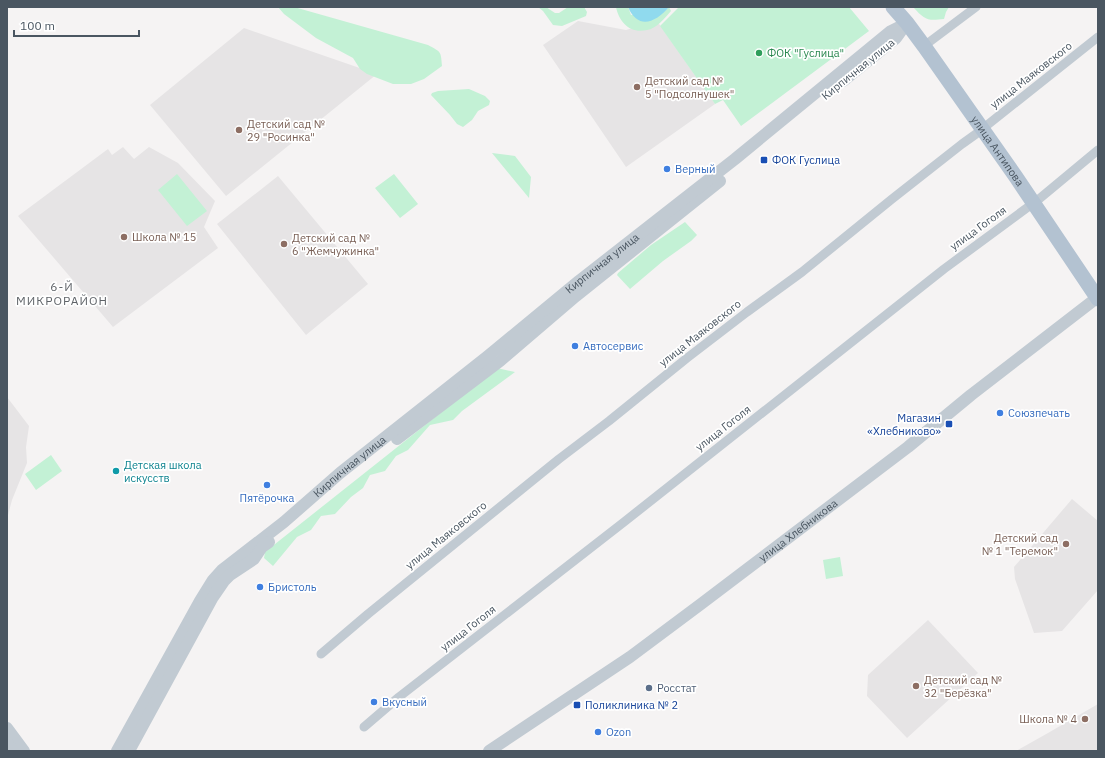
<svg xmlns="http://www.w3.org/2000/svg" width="1105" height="758" viewBox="0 0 1105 758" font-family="'IBM Plex Sans',sans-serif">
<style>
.education{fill:#e6e4e5}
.green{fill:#c3f1d5}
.water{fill:#90daee}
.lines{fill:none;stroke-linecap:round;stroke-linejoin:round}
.minor{stroke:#c1cad2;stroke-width:9}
.tertiary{stroke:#c1cad2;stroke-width:12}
.primary{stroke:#b3c2d1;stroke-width:15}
.leisure-dot{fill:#2e9e5b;stroke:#fff;stroke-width:1.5}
.education-dot{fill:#8d6e63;stroke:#fff;stroke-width:1.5}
.transit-dot{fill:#1a4fb4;stroke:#fff;stroke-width:1.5}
.shop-dot{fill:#3f7fe0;stroke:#fff;stroke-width:1.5}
.culture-dot{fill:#0f9aa8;stroke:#fff;stroke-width:1.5}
.service-dot{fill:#5c6f8a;stroke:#fff;stroke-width:1.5}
.labels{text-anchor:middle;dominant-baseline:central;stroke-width:3.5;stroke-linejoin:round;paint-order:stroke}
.leisure-label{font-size:11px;fill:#27864d;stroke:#fff;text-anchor:start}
.street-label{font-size:11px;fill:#4a5661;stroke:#fff}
.education-label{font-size:11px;fill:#785e54;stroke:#fff;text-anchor:start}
.transit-label{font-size:11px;fill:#164399;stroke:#fff;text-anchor:start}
.shop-label{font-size:11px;fill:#366cbe;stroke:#fff;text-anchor:start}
.culture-label{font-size:11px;fill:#0d838f;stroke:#fff;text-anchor:start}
.service-label{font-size:11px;fill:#4e5e75;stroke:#fff;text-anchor:start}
.neighbourhood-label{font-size:12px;letter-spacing:1px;fill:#5f6368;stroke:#fff}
</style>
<rect width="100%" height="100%" fill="#f5f3f3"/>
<!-- education -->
<path class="education" d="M578,21L626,30L657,21L715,104L626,167L543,45Z
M244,28L377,74L226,196L150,105Z
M123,147L134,159L149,147L178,163L215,201L204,227L218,248L113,327L18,216L108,149L112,155Z
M278,176L368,284L306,335L217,224Z
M7,397L29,426L26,447L27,463L12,500L7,519Z
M1072,499L1098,521V590L1062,631L1034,633L1015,579L1014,567Z
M928,620L978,673L907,738L867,696L868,675Z
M1098,704V751H1016L1048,733Z"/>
<!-- green -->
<path class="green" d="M278,7H294L428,45C441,52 441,51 442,66L424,79L411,84H393L367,74L360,69L353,58L316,38L284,14Z
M538,7H546L555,13H559L568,7H584L587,12L586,16L562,26L553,25L543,11Z
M616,7H628L631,15L665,11L669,7L671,11C665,18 656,29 647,30C630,34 619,22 616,7Z
M679,7H849L869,31L741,126L723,100L715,104L660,26Z
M913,7H949L946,12L944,19C927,21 925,20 913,7Z
M469,89L485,96L490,101L489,105L478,111L472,120L463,127L457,124L450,115L431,95L432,93L438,91Z
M492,153L515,156L531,177L529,198Z
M177,174L207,211L187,226L158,190Z
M394,174L418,204L400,218L375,188Z
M685,222L697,235L691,241L663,261L630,289L617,275L618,273L651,245Z
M497,368L515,372L462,411L453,420L430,425L408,450L396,456L385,471L370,475L363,488L351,497L335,514L321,516L311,530L297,537L273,566L264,558L265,552Z
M51,455L62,471L36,490L25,474Z
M840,557L843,576L826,579L823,560Z"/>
<!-- water -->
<path class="water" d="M628,7H669C655,23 638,30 628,7Z"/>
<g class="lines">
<!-- minor -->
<path class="minor" d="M924,46L976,7
M321,654L368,614L559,459L609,421L687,358L747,312L802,272L839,242L892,199L962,144L976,134L1098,37
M364,727L399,697L624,522L944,269L1039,199L1098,150"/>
<!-- tertiary -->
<g class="tertiary">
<path d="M843,81L896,38L906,24"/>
<path d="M397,439L500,361L576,296L720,181"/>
<path d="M7,728L24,751"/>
<path d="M7,743L13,751"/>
<path id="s1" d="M117,751L200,601L213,580L222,570L284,522L340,473L488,356L579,281L735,159L891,31L907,23"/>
<path d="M129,751L213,597L224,581L230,575L254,559L262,547L269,542"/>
<path id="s2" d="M489,751L630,657L701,604L908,447L971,395L1098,297"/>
</g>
<!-- primary -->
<path class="primary" id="s3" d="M893,7L907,23L924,46L1016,177L1098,299"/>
</g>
<!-- markers -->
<circle class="leisure-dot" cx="759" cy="53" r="4"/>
<g class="education-dot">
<circle cx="637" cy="87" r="4"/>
<circle cx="239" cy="130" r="4"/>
<circle cx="124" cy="237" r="4"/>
<circle cx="284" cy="244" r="4"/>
<circle cx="1066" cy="544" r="4"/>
<circle cx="916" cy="686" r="4"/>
<circle cx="1085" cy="719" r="4"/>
</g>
<g class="transit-dot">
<rect x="760" y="156" width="8" height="8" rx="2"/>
<rect x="945" y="420" width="8" height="8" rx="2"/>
<rect x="573" y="701" width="8" height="8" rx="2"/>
</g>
<g class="shop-dot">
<circle cx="667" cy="169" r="4"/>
<circle cx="575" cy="346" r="4"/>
<circle cx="1000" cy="413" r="4"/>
<circle cx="267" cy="485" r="4"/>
<circle cx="260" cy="587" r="4"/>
<circle cx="374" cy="702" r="4"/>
<circle cx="598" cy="732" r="4"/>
</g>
<circle class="culture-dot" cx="116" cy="471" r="4"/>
<circle class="service-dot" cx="649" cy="688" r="4"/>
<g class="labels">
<!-- leisure labels -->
<g class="leisure-label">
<text x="767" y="53">ФОК "Гуслица"</text>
</g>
<!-- street labels -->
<g class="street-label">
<text transform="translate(858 69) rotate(-39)">Кирпичная улица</text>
<text transform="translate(1031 75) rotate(-38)">улица Маяковского</text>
<text stroke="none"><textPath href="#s3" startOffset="178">улица Антипова</textPath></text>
<text transform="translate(978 228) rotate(-36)">улица Гоголя</text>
<text stroke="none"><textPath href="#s1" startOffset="698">Кирпичная улица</textPath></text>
<text transform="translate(700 333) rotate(-38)">улица Маяковского</text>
<text transform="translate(723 428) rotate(-38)">улица Гоголя</text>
<text stroke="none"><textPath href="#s1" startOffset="374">Кирпичная улица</textPath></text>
<text stroke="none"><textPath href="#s2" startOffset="380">улица Хлебникова</textPath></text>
<text transform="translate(446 535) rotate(-39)">улица Маяковского</text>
<text transform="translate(468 628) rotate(-38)">улица Гоголя</text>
</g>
<!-- education labels -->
<g class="education-label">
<text x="645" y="81">Детский сад №<tspan x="645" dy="13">5 "Подсолнушек"</tspan></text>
<text x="247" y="124">Детский сад №<tspan x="247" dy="13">29 "Росинка"</tspan></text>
<text x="132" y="237">Школа № 15</text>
<text x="292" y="238">Детский сад №<tspan x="292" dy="13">6 "Жемчужинка"</tspan></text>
<text x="1058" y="538" text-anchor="end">Детский сад<tspan x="1058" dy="13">№ 1 "Теремок"</tspan></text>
<text x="924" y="680">Детский сад №<tspan x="924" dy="13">32 "Берёзка"</tspan></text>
<text x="1077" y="719" text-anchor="end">Школа № 4</text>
</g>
<!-- transit labels -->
<g class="transit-label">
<text x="772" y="160">ФОК Гуслица</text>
<text x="941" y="418" text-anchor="end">Магазин<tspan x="941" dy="13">«Хлебниково»</tspan></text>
<text x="585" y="705">Поликлиника № 2</text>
</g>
<!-- shop labels -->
<g class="shop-label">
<text x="675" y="169">Верный</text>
<text x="583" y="346">Автосервис</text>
<text x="1008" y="413">Союзпечать</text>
<text x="267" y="498" text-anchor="middle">Пятёрочка</text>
<text x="268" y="587">Бристоль</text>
<text x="382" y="702">Вкусный</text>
<text x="606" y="732">Ozon</text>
</g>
<!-- culture labels -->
<g class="culture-label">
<text x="124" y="465">Детская школа<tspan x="124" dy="13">искусств</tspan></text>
</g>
<!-- service labels -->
<g class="service-label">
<text x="657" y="688">Росстат</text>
</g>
<!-- neighbourhood labels -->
<g class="neighbourhood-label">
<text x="62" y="286">6-Й<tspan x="62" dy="14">МИКРОРАЙОН</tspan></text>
</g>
</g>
<!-- border -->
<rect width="1105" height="758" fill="none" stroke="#4a5661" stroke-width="16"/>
<!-- scale -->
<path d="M14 30v6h125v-6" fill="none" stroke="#4a5661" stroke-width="2"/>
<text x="20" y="30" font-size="12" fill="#4a5661" stroke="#ffffff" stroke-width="3" paint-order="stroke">100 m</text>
</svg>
